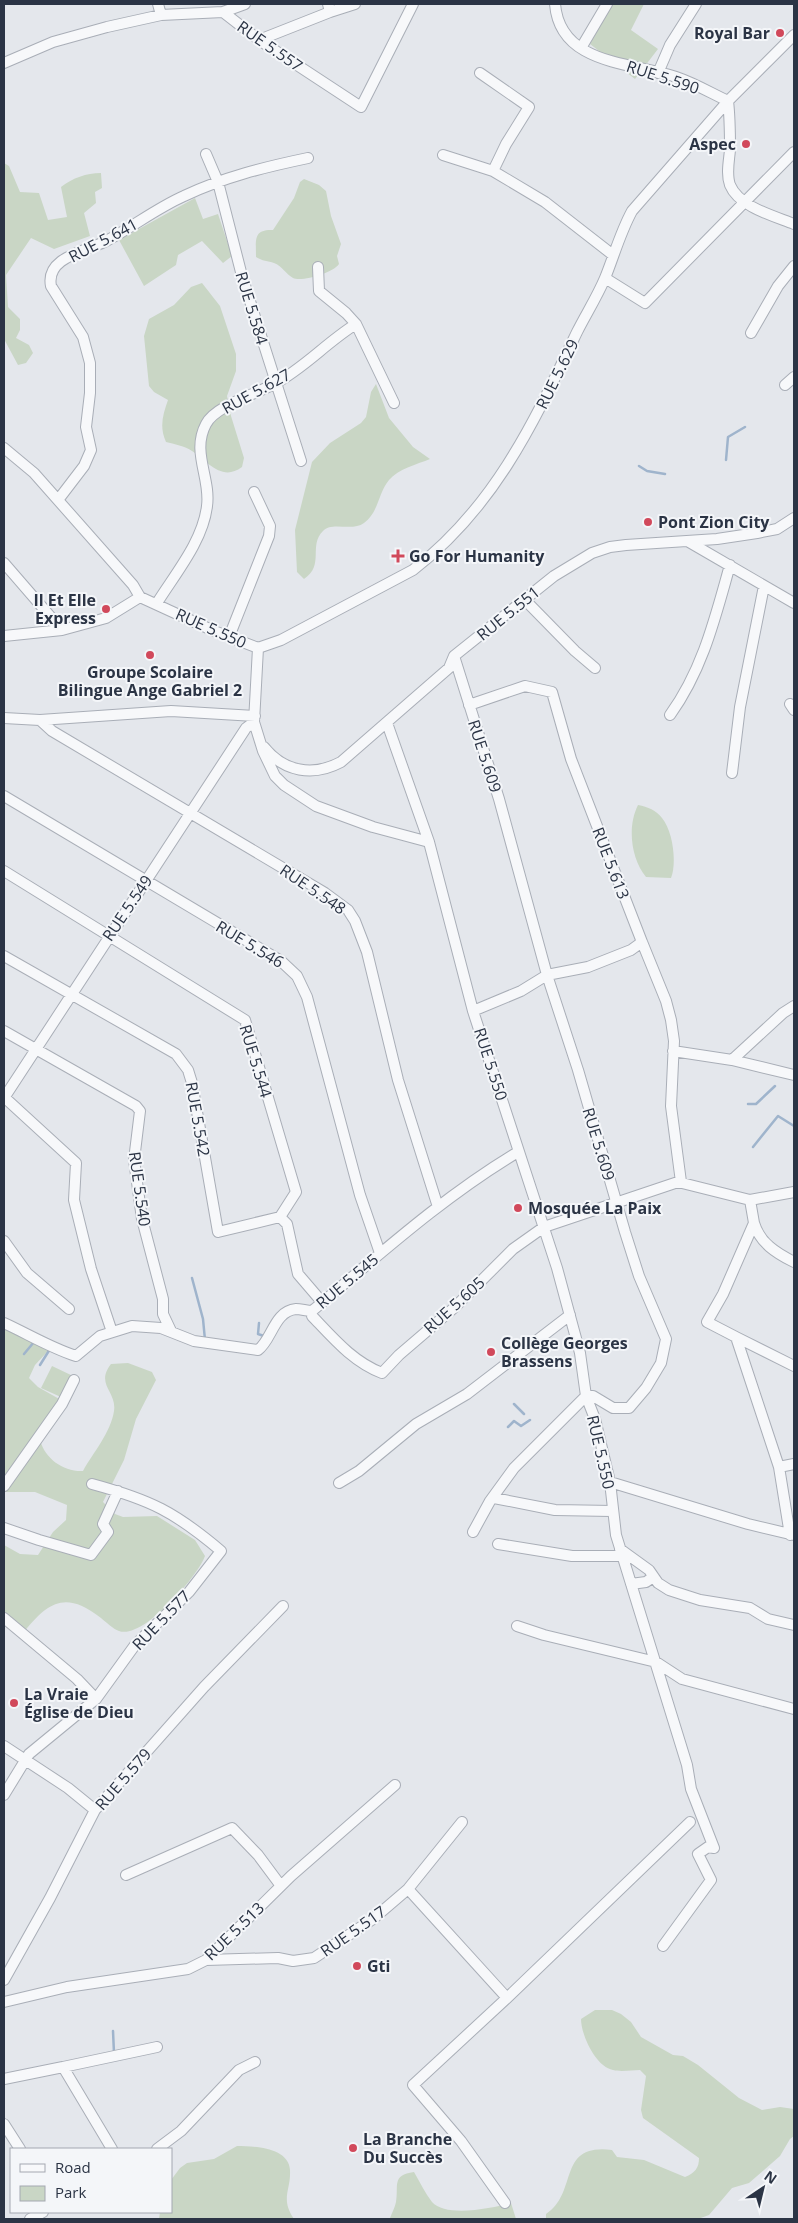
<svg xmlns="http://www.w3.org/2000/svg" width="798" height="2223" viewBox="0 0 798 2223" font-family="'Open Sans',sans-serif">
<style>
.green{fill:#c9d6c5}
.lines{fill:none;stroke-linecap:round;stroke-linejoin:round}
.stream{stroke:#9fb4cc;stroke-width:2.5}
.minor-casing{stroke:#a9aeb7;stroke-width:12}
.minor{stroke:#f7f8fa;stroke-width:10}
.poi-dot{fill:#d1495b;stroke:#f4f6f9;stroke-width:2}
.labels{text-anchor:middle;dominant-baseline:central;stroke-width:4;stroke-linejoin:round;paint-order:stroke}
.poi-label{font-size:16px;font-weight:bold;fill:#2b3445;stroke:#f4f6f9;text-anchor:start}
.street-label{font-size:16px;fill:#2b3445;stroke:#f4f6f9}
</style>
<rect width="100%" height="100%" fill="#e4e7ec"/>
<!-- green -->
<path class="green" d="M612,4H644L631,30L658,49L635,79L590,44Z
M4,163L9,166L20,192L39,193L48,220L67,217L61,187C73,178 86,173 101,173L102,188L95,192L96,203L84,213L90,236L54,249L31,238L6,275L8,307L20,319V330L16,338L29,345L33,353L26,363L18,365L4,339Z
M304,179L319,185L326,191L331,216L341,244L337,256L339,264C333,273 302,282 293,278C286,274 282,266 274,263C268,261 262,261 256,257C256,240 253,229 273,230L294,198L300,182Z
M195,198L203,219L218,214L232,256L223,263L202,241L178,255L176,265L144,286L119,240Z
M202,283L220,306L236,354V371L227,396L231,416L244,458L242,467C222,482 208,462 192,451C185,446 174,444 166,442C159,427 163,414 168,400L154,392L149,386L144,336L149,319L174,305L191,287Z
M376,384L389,418L413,447L430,459C418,464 398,469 389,480C378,493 379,512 364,523C352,532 332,521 323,531C308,546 325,565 304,579L297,572L295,530L312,462L330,443L361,423L366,417L371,392Z
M638,805C648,807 656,810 662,818C673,831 677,863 671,878L646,877C631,859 627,827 638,805Z
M4,1327L48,1351L35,1365L29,1378L38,1387L61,1400L40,1440C45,1459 64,1472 83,1471C93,1453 111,1432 114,1411C117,1391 95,1385 111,1364L128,1363L152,1372L156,1380L136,1419L124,1460L103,1502L115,1514L123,1517L157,1516L195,1540L205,1556C198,1576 143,1640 119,1631C113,1629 106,1622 101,1618C66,1591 49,1601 24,1632L4,1624V1545L20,1554L38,1555L53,1532L66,1520L67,1505L35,1492H4Z
M52,1366L73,1376L63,1398L41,1388Z
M595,2010H612L621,2014L631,2022L641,2037L673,2055L683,2056L698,2065L739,2098L762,2110L780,2107L794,2109V2136L790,2139L780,2156L749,2183L732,2188L709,2215L698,2219H546V2214C579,2193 556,2143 612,2150L617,2157L644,2160L685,2177C695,2173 699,2168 699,2158L643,2118L641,2110L646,2076L640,2070C632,2070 621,2072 613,2070C596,2067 581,2035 581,2019Z
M237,2146C253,2146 289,2147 290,2170C291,2191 280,2198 294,2219H159L160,2212H171V2180L180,2168L187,2163L214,2159Z
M414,2172C420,2182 425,2193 432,2202C446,2218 493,2208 511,2203L516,2219H386L390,2218C392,2213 395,2207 396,2202C399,2186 391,2175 414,2172Z"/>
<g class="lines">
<!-- stream -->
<path class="stream" d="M726,460L728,437L745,427
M639,466L647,471L665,474
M748,1104H756L775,1086
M753,1147L778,1116L794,1126
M192,1278L203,1319L205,1340
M259,1323L258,1334L264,1336
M24,1354L34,1342
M40,1365L50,1349
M514,1404L524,1414
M508,1427L514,1421L521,1426L530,1420
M113,2031L114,2053"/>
<defs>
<path id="minor" d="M158,4L161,15
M555,4C560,65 631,62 676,77C694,83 711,93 728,101C730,117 730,134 730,150C729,161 726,174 730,185C739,207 774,216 794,224
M223,12L245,4
M330,12L355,4
M259,40L330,12L328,4
M581,48L607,4
M4,63L53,42L107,27L161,15L223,12L259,40L361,107L413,4
M480,73L529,107L506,144L493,171L545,202L613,255
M658,73L670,45L696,4
M206,154L218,182L242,276L301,461
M443,155L493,171
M605,278L645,303L794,152
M356,324L394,403
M751,333L778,286L794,266
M785,385L794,377
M4,448L34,473L133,585L140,597L214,631L258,648L254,722L263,751L275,776L284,785L316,806L373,827L429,842L473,1011L557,1268L580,1353L586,1396L595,1419L610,1482L616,1535L687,1765L691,1789L714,1848L708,1847L698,1854L711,1880L663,1946
M58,500L84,466L91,450L86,427L90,393V363L83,337L51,286C45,256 89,251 108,240C134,226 157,208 184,196C224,177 265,167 308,158
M689,542L794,603
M4,563L62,630
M525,600L575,651L595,668
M157,603C175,574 203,541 207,506C211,478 191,452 206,424C215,406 256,394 274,384C303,369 327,342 356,324L346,313L319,291L318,267
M4,636L62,630L106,618L140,597
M229,637L269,536L270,526L254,492
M258,648L281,640L413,570C495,507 534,422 577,332C586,314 597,297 605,278C614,256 620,233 632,211L728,101L794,35
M454,656L499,799L547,975L578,1070L625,1232L639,1276L666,1339L661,1363L646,1388L629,1408H613L593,1396H586L514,1468L490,1501L473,1532
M790,704L794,710
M469,705L525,686L552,692L571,759L642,942L631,950L588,967L547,975L521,991L473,1011
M670,715C703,669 715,618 730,565
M4,718L40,720L171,711L255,716
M40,720L52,731L325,893L348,910L355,921L367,952L398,1080L438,1207
M387,723L429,842
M264,747C284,772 313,777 341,762L449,668L454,656L554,576L592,553L610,547L626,545L717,539L757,533L777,529L794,518
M732,773L740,707L764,586
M4,796L281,961L297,976L307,997L360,1195L380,1253
M4,871L245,1020L296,1192L280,1217L287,1224L298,1274L322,1302
M642,942L666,1001L671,1020L674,1041L671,1106L681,1182
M4,956L176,1054L188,1070L192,1083L218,1232L280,1217
M4,1031L136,1106L140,1111L134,1160L142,1219L163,1299V1314L171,1331
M673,1051L732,1060L794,1075
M732,1060L783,1013L794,1006
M4,1097L76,1163L74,1200L91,1269L112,1332
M4,1098L246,728L254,722
M750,1200L794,1192
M754,1223C760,1243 776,1253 794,1262
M4,1241L27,1273L69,1309
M312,1311V1316C333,1338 353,1362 382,1373L399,1355L455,1307L513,1249L544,1227L678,1182L750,1200L754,1223L723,1294L707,1322L736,1337L779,1467L790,1535
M4,1323C28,1334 51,1348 76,1356L100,1336L132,1326L161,1328L194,1341L258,1350C272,1340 274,1311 296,1309C301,1309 307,1311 312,1311C379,1255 444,1196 518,1152
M736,1337L794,1366
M779,1467L794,1464
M610,1482L748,1524L794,1535
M339,1483L359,1471L416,1424L467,1394L570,1315
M4,1486L62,1404L74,1380
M494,1498L555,1510L612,1511
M4,1528L39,1540L91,1555L108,1532L103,1524L118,1491
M498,1544L572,1556H622
M620,1549L649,1570L658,1583L669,1590L700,1600L750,1608L768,1619L794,1625
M631,1584L646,1582L653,1577
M4,1618L77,1679L96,1699
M517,1626L544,1635L656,1662L682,1679L794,1709
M4,1746L68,1788L95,1810
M4,1795L29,1754L96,1699L135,1645L189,1592L221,1551C175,1512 151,1500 92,1484
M126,1875L232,1828L258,1855L281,1886
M408,1889L507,1998
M206,1960L278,1958L293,1961L314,1958L373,1919L408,1889L462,1822
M4,1980L50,1898L95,1810L204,1687L283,1606
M4,2002L67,1987L188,1969L206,1960L291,1876L395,1785
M63,2067L157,2047
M4,2079L63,2067L112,2149
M4,2124L20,2149
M157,2149L181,2131L239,2070L255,2062
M505,2203L461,2141L413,2085L507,1998L690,1822
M30,2219L43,2212"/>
</defs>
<!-- minor casing -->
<use href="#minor" class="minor-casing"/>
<!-- minor -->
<use href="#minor" class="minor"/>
</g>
<!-- markers -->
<g class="poi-dot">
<circle cx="780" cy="33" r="5"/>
<circle cx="746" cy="144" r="5"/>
<circle cx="648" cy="522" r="5"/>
<path d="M395.5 548.5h5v5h5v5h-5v5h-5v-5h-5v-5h5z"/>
<circle cx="106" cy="609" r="5"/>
<circle cx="150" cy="655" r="5"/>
<circle cx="518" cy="1208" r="5"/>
<circle cx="491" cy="1352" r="5"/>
<circle cx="14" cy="1703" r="5"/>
<circle cx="357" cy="1966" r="5"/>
<circle cx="353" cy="2148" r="5"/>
</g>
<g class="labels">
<!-- poi labels -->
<g class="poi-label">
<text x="770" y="33" text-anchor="end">Royal Bar</text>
<text x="736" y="144" text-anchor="end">Aspec</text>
<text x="658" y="522">Pont Zion City</text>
<text x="409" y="556">Go For Humanity</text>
<text x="96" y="600" text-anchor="end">Il Et Elle<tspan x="96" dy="18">Express</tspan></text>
<text x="150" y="672" text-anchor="middle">Groupe Scolaire<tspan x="150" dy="18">Bilingue Ange Gabriel 2</tspan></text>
<text x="528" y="1208">Mosquée La Paix</text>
<text x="501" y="1343">Collège Georges<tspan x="501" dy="18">Brassens</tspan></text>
<text x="24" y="1694">La Vraie<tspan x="24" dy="18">Église de Dieu</tspan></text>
<text x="367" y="1966">Gti</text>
<text x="363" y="2139">La Branche<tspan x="363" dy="18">Du Succès</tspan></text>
</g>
<!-- street labels -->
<g class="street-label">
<text transform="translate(270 46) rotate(35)">RUE 5.557</text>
<text transform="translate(663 77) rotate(18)">RUE 5.590</text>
<text transform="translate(103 240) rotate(-28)">RUE 5.641</text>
<text transform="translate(252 308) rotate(73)">RUE 5.584</text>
<text transform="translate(557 374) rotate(-64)">RUE 5.629</text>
<text transform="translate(256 391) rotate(-29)">RUE 5.627</text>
<text transform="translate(508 613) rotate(-39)">RUE 5.551</text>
<text transform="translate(211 628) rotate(24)">RUE 5.550</text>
<text transform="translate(485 756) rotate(72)">RUE 5.609</text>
<text transform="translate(611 863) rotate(69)">RUE 5.613</text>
<text transform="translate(313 889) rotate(34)">RUE 5.548</text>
<text transform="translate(127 908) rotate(-56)">RUE 5.549</text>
<text transform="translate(250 944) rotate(31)">RUE 5.546</text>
<text transform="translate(256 1061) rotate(73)">RUE 5.544</text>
<text transform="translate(491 1064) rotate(72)">RUE 5.550</text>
<text transform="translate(198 1119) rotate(80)">RUE 5.542</text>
<text transform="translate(599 1144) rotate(73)">RUE 5.609</text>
<text transform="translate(140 1189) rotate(82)">RUE 5.540</text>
<text transform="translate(347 1281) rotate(-40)">RUE 5.545</text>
<text transform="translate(454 1305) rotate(-42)">RUE 5.605</text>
<text transform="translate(601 1452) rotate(77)">RUE 5.550</text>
<text transform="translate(161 1620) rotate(-46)">RUE 5.577</text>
<text transform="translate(123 1779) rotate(-49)">RUE 5.579</text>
<text transform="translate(234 1931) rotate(-44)">RUE 5.513</text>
<text transform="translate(353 1931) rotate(-35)">RUE 5.517</text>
</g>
</g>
<!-- border -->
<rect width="798" height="2223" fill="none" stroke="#2b3445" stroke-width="10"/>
<!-- legend -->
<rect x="10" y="2148" width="162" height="65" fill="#f4f6f9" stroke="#a4a8b1"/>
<rect x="20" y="2164" width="25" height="8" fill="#f7f8fa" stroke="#a4a8b1"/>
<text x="55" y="2173" font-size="15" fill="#2b3445">Road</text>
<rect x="20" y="2186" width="25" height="15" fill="#c9d6c5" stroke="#a4a8b1"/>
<text x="55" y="2198" font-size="15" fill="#2b3445">Park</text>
<!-- north arrow -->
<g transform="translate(763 2188) rotate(35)" stroke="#f4f6f9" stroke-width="4" paint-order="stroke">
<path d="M0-4L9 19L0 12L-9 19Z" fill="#2b3445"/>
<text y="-8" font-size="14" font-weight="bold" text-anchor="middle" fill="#2b3445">N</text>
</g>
</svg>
